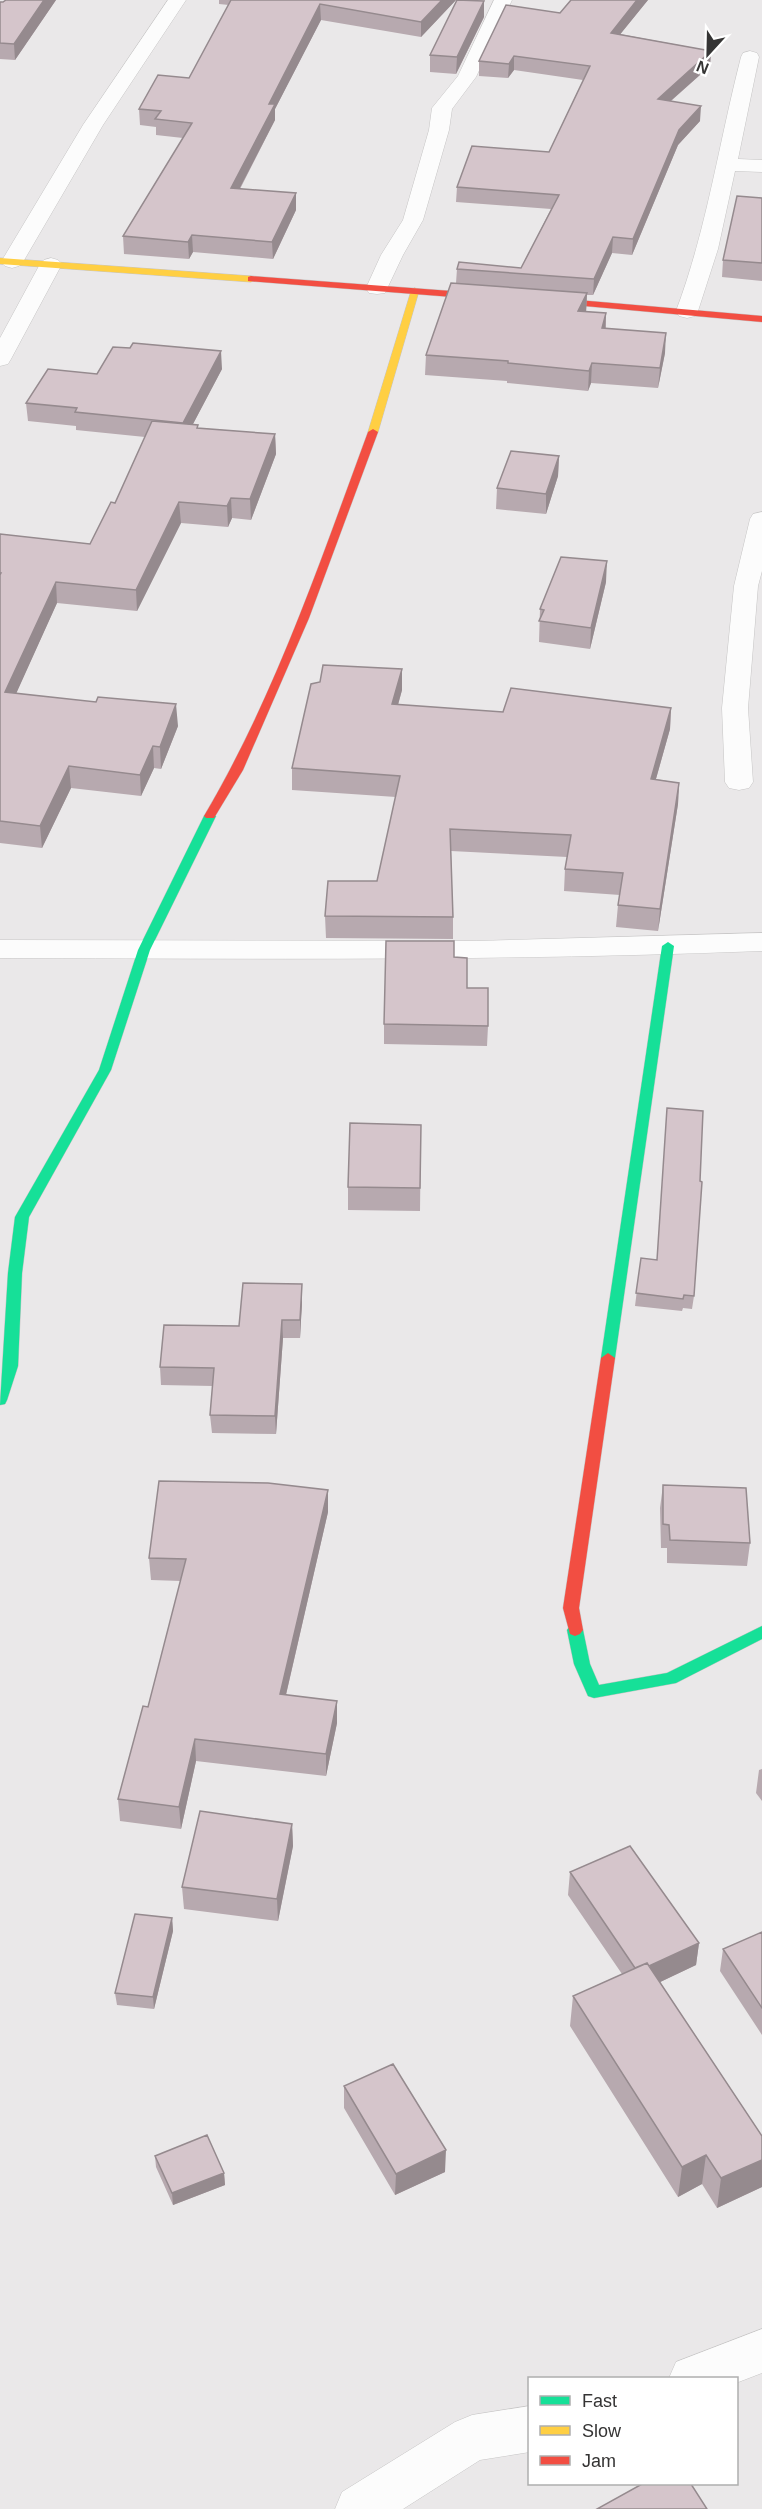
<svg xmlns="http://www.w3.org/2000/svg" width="762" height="2509" viewBox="0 0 762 2509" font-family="Helvetica,sans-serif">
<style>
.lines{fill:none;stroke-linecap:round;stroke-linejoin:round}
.street-casing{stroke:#c6c5c5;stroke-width:1}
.fast-casing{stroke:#c6c5c5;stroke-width:1}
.slow-casing{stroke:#c6c5c5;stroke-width:1}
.jam-casing{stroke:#c6c5c5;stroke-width:1}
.street{fill:#fcfcfc;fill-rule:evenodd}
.fast{fill:#16e098;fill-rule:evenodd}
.slow{fill:#ffcf43;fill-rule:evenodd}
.jam{fill:#f24e42;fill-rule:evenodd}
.wall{fill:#b7a9af}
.shaded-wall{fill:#958a8e}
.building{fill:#d5c5cb;stroke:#958a8e;stroke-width:1.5}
</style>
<rect width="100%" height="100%" fill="#eae8e9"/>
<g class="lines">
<defs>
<path id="street" d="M168,0H186L103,125L23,262L19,266L12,268L5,266L1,262L83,125Z
M494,0H512L476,77L452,109L449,130L423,220L403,255L385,293L377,294L369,293L366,288L381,255L403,220L429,130L432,108L458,76Z
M750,51L757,53L759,57L738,159L762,160V172L735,171L718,249L698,311L695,316L687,318L679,316L676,311C707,229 719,142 741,57L743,53Z
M51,258L58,260L62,264L11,359L8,364L0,366V338L40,264L44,260Z
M762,512V571L758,586L748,708L753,782L749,788L739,790L729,788L725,782L722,708L734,586L750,519L753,514Z
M762,933V951C508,961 254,959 0,958V940L476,941Z
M762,2329V2373L736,2383V2378H669L676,2362Z
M530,2406V2452L480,2460L403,2509H335L342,2492L455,2422L472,2415Z"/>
<path id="fast" d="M210,813L216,816L150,950L111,1070L29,1217L22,1273L18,1366L7,1400L5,1404L0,1405L8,1273L15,1217L99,1070L138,950L204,816Z
M668,942L674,946L615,1358L608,1363L601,1358L662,946Z
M575,1624L580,1626L583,1630L590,1664L599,1685L667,1673L762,1626V1639L676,1683L594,1698L588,1696L574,1664L567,1630L570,1626Z"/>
<path id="slow" d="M0,258L251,276L255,279L251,282L0,264Z
M415,288L419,291L378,432L370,434L368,432L411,291Z"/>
<path id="jam" d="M251,276L491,294L495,297L491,300L248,281V277Z
M543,297L762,316V322L540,302V298Z
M373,429L378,432L309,618L243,770L214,818H206L204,816C275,696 320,562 368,432Z
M608,1353L615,1358L579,1608L583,1630L580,1634L575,1636L570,1634L563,1608L601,1358Z"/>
</defs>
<!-- street casing -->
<use href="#street" class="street-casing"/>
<!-- fast casing -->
<use href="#fast" class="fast-casing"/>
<!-- slow casing -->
<use href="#slow" class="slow-casing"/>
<!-- jam casing -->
<use href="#jam" class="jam-casing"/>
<!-- street -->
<use href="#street" class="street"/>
<!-- fast -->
<use href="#fast" class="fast"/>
<!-- slow -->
<use href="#slow" class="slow"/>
<!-- jam -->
<use href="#jam" class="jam"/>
</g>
<!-- wall -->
<path class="wall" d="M6,0H56L15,60L0,59V2H3Z
M219,0H456L421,37L321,20L275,109V120L240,189L296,193V210L273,259L193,252L189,259L124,254L123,236L183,138L156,135V127L140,125L139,109L189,78L229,5L219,4Z
M571,0H648L620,34L711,51L710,66L671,101L700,121L678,145L632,255L612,253L593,295H587L586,312L606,313V329L665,353L658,388L591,383L588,391L507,383V381L425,375L426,355L456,283L457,269L521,268L551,209L456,202L457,187L549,152L583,80L514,70L508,78L479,76V61L560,13Z
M484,17L456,74L430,72V55Z
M762,198V281L722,277L723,260Z
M222,369L193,424L198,425V428L275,434L276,454L251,520L232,518L228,527L181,523L137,611L57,603L16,693L178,726L161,769L154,768L141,796L71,788L42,848L0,843V534L90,544L115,503L145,437L76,430V426L28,421L26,403L97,374Z
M559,456L558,476L546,514L496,509L497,488Z
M606,582L590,649L539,642L540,609Z
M402,669V690L398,705L503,712L671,708L670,729L656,779L679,783L678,804L658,931L616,927L618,905L620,895L564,891L565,869L567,857L451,851L453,917V939L326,938L325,916L377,881L396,797L292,790V768Z
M454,957L467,988L488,1026L487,1046L384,1044V1024Z
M421,1125L420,1211L348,1210V1187Z
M641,1258L694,1296L692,1309L683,1308L682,1311L635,1306Z
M302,1302L300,1338H283L276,1434L212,1433L210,1415L213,1386L161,1385L160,1367L239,1326Z
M663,1485L750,1543L747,1566L667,1563V1548H661L660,1508Z
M328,1512L286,1695L337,1701V1723L326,1776L196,1761L181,1829L120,1821L118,1799L148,1707L181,1581L151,1580L149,1558Z
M762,1769V1801L756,1793L759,1770Z
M292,1824L293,1846L278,1921L184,1909L182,1887Z
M570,1872L699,1943L696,1965L660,1982L762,2136V2187L717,2208L702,2184L678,2197L570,2026L573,1996L622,1974L568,1895Z
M172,1918L173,1931L154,2009L117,2005L115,1993Z
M762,1932V2035L720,1971L723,1949Z
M344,2086L445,2172L395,2195L344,2108Z
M155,2156L224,2173L225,2185L173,2205L156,2167Z"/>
<!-- shaded-wall -->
<path class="shaded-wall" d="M44,0H56L15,60L14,44Z
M442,0H456L421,37V22Z
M637,0H648L610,47L611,33Z
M484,1V17L456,74L457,57Z
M320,4L321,20L275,109V120L231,205V188L269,104Z
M711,51L710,66L657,113L658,99Z
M514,56V70L508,78L509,64Z
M701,106L700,121L678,145L632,255L633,239L679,130Z
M296,193V210L273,259L272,242Z
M192,235L193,252L189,259L188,242Z
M613,237L612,253L593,295L594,279Z
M587,293L586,313L578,311Z
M606,313L605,333L602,328Z
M666,333L665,353L658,388L660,368Z
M221,351L222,369L184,441L183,423Z
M592,363L591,383L588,391L589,371Z
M275,434L276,454L251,520L250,499Z
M559,456L558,476L546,514V494Z
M231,498L232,518L228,527L227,506Z
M179,502L181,523L137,611L136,590Z
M607,561L606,582L590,649L591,628Z
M56,582L57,603L7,714L5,692Z
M402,669V690L392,726V704Z
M176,704L178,726L161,769L160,747Z
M671,708L670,729L650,800L651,779Z
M153,746L154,768L141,796L140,775Z
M69,766L71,788L42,848L40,826Z
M679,783L678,804L658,931L660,909Z
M302,1284V1302L300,1338V1320Z
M282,1320L283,1338L276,1434L275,1416Z
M328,1490V1512L281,1716L280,1694Z
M337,1701V1723L326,1776V1754Z
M195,1739L196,1761L181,1829L179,1807Z
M292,1824L293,1846L278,1921L277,1899Z
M172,1918L173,1931L154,2009L153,1997Z
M699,1943L696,1965L635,1994L637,1971Z
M446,2150L445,2172L395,2195L396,2174Z
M706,2155L702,2184L678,2197L682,2167Z
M762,2160V2187L717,2208L721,2178Z
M224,2173L225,2185L173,2205L172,2193Z"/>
<!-- building -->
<path class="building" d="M6,0H44L14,44L0,43V2H3Z
M231,0H442L421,22L320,4L269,104H275L231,188L296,193L272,242L192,235L188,242L123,236L192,123L155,119L161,111L139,109L158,75L189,78Z
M457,0L484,1L457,57L430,55Z
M571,0H637L611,33L711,51L658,99L701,106L679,130L633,239L613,237L594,279L457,269L459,262L521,268L559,195L457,187L472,146L549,152L590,66L514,56L509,64L479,61L506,5L560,13Z
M737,196L762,198V263L723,260Z
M451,283L587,293L578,311L606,313L602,328L666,333L660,368L592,363L589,371L508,363V361L426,355Z
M133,343L221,351L183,423L75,412L77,408L26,403L48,369L97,374L113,347L130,348Z
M152,421L198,425L197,428L275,434L250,499L231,498L227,506L179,502L136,590L56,582L5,692L96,702L98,697L176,704L160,747L153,746L140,775L69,766L40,826L0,821V575L1,573H0V534L90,544L111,502L115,503Z
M511,451L559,456L546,494L497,488Z
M561,557L607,561L591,628L539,621L544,610L540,609Z
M323,665L402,669L392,704L503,712L511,688L671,708L651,779L679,783L660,909L618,905L623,873L565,869L571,835L450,829L453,917L325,916L328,881H377L400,776L292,768L311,684L320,682Z
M386,941H454V957L467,958V988H488V1026L384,1024Z
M667,1108L703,1111L700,1181L702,1182L694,1296L684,1295L683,1299L636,1293L641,1258L657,1260Z
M350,1123L421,1125L420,1188L348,1187Z
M243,1283L302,1284L300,1320H282L275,1416L210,1415L214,1368L160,1367L164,1325L239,1326Z
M159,1481L268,1483L328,1490L280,1694L337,1701L326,1754L195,1739L179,1807L118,1799L143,1706L148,1707L186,1559L149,1558Z
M663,1485L746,1488L750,1543L670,1540L669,1525L663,1524Z
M200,1811L292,1824L277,1899L182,1887Z
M630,1846L699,1943L649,1966L647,1963L635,1968L570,1872Z
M135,1914L172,1918L153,1997L115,1993Z
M762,1932V2008L723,1949Z
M647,1963L762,2136V2160L721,2178L706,2155L682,2167L573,1996Z
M393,2064L446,2150L396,2174L344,2086Z
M207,2135L224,2173L172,2193L155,2156Z
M642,2484H691L707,2509H597Z"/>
<!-- legend -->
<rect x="528" y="2377" width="210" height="108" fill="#ffffff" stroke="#aeaeae" stroke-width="1.5"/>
<rect x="540" y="2396" width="30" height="9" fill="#16e098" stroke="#aeaeae" stroke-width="1.5"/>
<text x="582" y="2407" font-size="18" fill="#353434">Fast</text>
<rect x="540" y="2426" width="30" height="9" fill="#ffcf43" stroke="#aeaeae" stroke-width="1.5"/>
<text x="582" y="2437" font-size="18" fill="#353434">Slow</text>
<rect x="540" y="2456" width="30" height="9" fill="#f24e42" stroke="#aeaeae" stroke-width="1.5"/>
<text x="582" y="2467" font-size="18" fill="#353434">Jam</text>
<!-- north arrow -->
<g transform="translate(708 54) rotate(202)" stroke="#ffffff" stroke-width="4.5" paint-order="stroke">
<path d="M0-4.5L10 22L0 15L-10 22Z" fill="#353434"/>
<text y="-9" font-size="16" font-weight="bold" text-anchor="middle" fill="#353434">N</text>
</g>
</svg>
